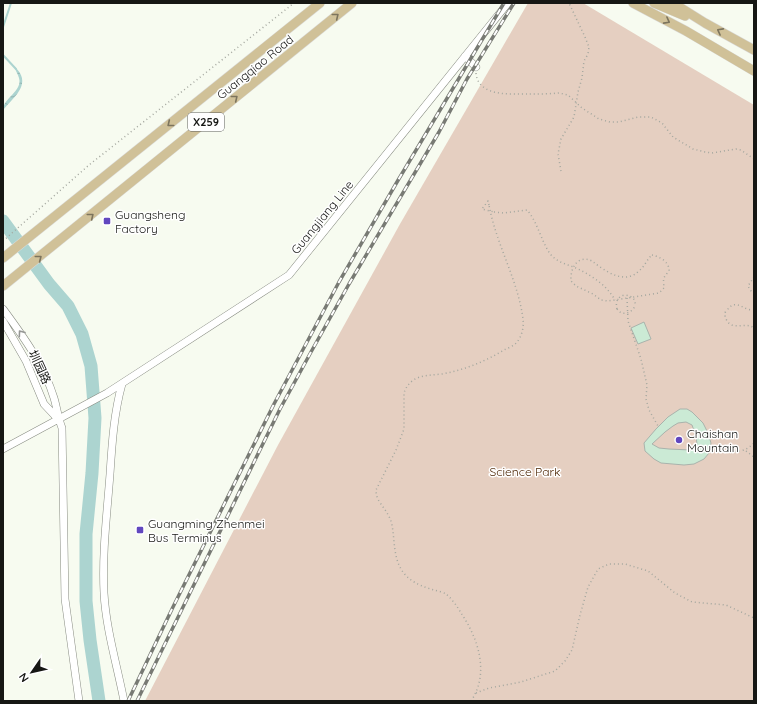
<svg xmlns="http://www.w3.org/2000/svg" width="757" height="704" viewBox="0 0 757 704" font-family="Quicksand,'Noto Sans SC',sans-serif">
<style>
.park{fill:#e5cfc1}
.water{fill:url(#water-waves)}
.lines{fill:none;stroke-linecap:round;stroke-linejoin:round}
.stream{stroke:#acd4d0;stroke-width:2}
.river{stroke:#acd4d0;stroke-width:13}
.building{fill:#cbead5;stroke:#a9b3ac;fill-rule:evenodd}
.minor-casing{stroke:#878b81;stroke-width:8}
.major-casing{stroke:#dadad9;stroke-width:10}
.path{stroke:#a4a79f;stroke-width:1.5;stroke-dasharray:1 3;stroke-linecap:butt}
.minor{stroke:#fff;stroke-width:7}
.major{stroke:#d0c198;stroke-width:9}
.rail-casing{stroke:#787a74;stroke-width:3.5}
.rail{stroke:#fff;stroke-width:2;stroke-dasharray:6;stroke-linecap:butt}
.path-bridge{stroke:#a4a79f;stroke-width:1.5;stroke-dasharray:1 3;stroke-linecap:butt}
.oneway{stroke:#7c745d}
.oneway2{stroke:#969795}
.poi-dot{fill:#6147bf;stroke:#fff;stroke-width:1.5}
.labels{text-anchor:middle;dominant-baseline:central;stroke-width:3;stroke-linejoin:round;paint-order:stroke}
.shield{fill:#fff;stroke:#5c5d5a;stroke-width:1}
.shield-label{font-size:11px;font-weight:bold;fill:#161714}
.street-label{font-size:12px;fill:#161714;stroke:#fff}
.poi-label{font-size:12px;fill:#161714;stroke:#fff;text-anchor:start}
.park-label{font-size:12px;fill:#4b2402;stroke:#fff}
</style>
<defs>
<pattern id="water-waves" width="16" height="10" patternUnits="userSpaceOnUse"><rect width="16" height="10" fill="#acd4d0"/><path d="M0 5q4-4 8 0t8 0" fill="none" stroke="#93b5b2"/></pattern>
</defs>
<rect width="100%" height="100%" fill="#f7fbf0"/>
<!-- park -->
<path class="park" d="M528,3H583L754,105V701H145L278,445L400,224Z"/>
<!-- water -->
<path class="water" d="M14,66C33,83 15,96 3,110C3,98 23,91 19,78C18,74 15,70 14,66Z"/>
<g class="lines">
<!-- stream -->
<path class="stream" d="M3,27L11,3
M3,55L16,69"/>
<!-- river -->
<path class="river" d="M3,221L49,284L68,306L82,334L91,366L95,418L92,473L86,534V601L90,640L99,701"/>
</g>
<!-- building -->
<path class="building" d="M644,322L651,339L638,344L631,328Z
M680,409H687L692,412L703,423L708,433L711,443L709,453L704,459L694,464L684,465L661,463L654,459L645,451L644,443L656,429L668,417ZM686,422L692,425L696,436L697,444L694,448L690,450L669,449L659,448L652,444L665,432L673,426L678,423Z"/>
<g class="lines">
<defs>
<path id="minor" d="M465,56L476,67
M3,309C23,336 44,365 54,398C57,408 58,418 62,428L65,599L79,701
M3,321L26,361L44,404L59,420
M122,384C114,413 112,443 110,474C107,514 102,553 104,593C106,629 117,665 124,701
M3,449L107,393L289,275L508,3"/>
<path id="major" d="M633,3L686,31L754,71
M654,3L685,16
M673,3L705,23L754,50
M3,258L320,3
M3,286L352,3"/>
</defs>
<!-- minor casing -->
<use href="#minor" class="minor-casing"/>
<!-- major casing -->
<use href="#major" class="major-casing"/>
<!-- path -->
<path class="path" d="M476,73C478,97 511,94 528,94C538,94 549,94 559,93L568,95L582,108L599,119L610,122H619L638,117H651L662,123L673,137L693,149L705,152L712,153L736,149L741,150L754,159
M561,171L558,154L561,139L574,117L578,92L582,78L584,61L588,54L589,47L585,37L569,3
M494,212L504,213L527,210C538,222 542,245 552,256C560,264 571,265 580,270C594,277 607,286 615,300
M3,241L89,165L294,3
M754,277L748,286L750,290L754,293
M627,298L628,321L641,359L647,385L646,399L649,410L658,426
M617,309L621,313C627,314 632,312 635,306
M754,310C744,311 737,299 729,308C728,309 725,312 725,313C725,315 725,318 726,319C732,332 745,321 754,328
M711,449C726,451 742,456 754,443
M746,451L754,457
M476,693L489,688L521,682L555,671L565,661L572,650L580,615L588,587L598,569L609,564H625L648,571L675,593L692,602L726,605L754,618
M471,701C490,673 478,638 461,613C457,606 452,599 446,594C443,592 438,591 434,590C423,587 410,582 403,572C393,558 395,541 392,525C390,515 384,509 379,501C377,498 376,494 376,490L396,450L404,429V393C406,386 411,381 417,378C425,375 433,375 442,374C464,370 484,362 504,350C508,348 514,346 517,342C522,336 524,327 523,319C518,280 496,244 489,205"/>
<!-- minor -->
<use href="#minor" class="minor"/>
<!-- major -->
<use href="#major" class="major"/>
<defs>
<path id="rail" d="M128,701L173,607L274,404L339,282L397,182L504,3
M137,701L280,409L311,352L349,284L439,132L467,79L514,3"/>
</defs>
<!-- rail casing -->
<use href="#rail" class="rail-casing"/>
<!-- rail -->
<use href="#rail" class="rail"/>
<!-- path-bridge -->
<path class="path-bridge" d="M489,205L488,201L482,209L494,212
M652,255C658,256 669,261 669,270C668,273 665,275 664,278C663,281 664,285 664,288L659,293L608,301L601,300L593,294L576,286L571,281C570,269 577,254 592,261C605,271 625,286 640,270C645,266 647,259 652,255Z
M617,309C615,302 618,296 625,295C632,296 636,299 635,306"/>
</g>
<!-- one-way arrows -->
<defs><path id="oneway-chevron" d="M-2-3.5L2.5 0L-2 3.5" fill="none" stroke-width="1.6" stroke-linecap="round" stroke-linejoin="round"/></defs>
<g class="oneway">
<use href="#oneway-chevron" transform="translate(336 16) rotate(-39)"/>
<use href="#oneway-chevron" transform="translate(667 21) rotate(28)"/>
<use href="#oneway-chevron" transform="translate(720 31) rotate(-152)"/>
<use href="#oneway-chevron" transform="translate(235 98) rotate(-39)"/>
<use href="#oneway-chevron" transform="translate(170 124) rotate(141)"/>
<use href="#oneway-chevron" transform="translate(91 216) rotate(-39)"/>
<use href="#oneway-chevron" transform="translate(39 258) rotate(-38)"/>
</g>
<use class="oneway2" href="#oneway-chevron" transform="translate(21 333) rotate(-126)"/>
<!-- markers -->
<g class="poi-dot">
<rect x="103" y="217" width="8" height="8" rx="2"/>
<circle cx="679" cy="440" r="4"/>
<rect x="136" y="526" width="8" height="8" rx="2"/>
</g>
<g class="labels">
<!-- shield labels -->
<rect class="shield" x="188" y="113" width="36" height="18" rx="3"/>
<g class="shield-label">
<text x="206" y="122">X259</text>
</g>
<!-- street labels -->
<g class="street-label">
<text transform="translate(255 67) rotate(-39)">Guangqiao Road</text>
<text transform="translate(322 217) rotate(-51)">Guangjiang Line</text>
<text transform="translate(40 367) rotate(65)">圳园路</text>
</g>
<!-- poi labels -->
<g class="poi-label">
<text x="115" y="214">Guangsheng<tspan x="115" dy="14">Factory</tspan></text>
<text x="687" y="433">Chaishan<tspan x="687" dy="14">Mountain</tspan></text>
<text x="148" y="523">Guangming Zhenmei<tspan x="148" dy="14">Bus Terminus</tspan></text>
</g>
<!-- park labels -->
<g class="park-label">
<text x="525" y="471">Science Park</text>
</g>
</g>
<!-- border -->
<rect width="757" height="704" fill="none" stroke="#161714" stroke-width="8"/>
<!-- north arrow -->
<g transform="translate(32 672) rotate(236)" stroke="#ffffff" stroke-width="3" paint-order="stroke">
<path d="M0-3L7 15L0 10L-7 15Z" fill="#161714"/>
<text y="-6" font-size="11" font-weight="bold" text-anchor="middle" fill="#161714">N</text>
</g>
</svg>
